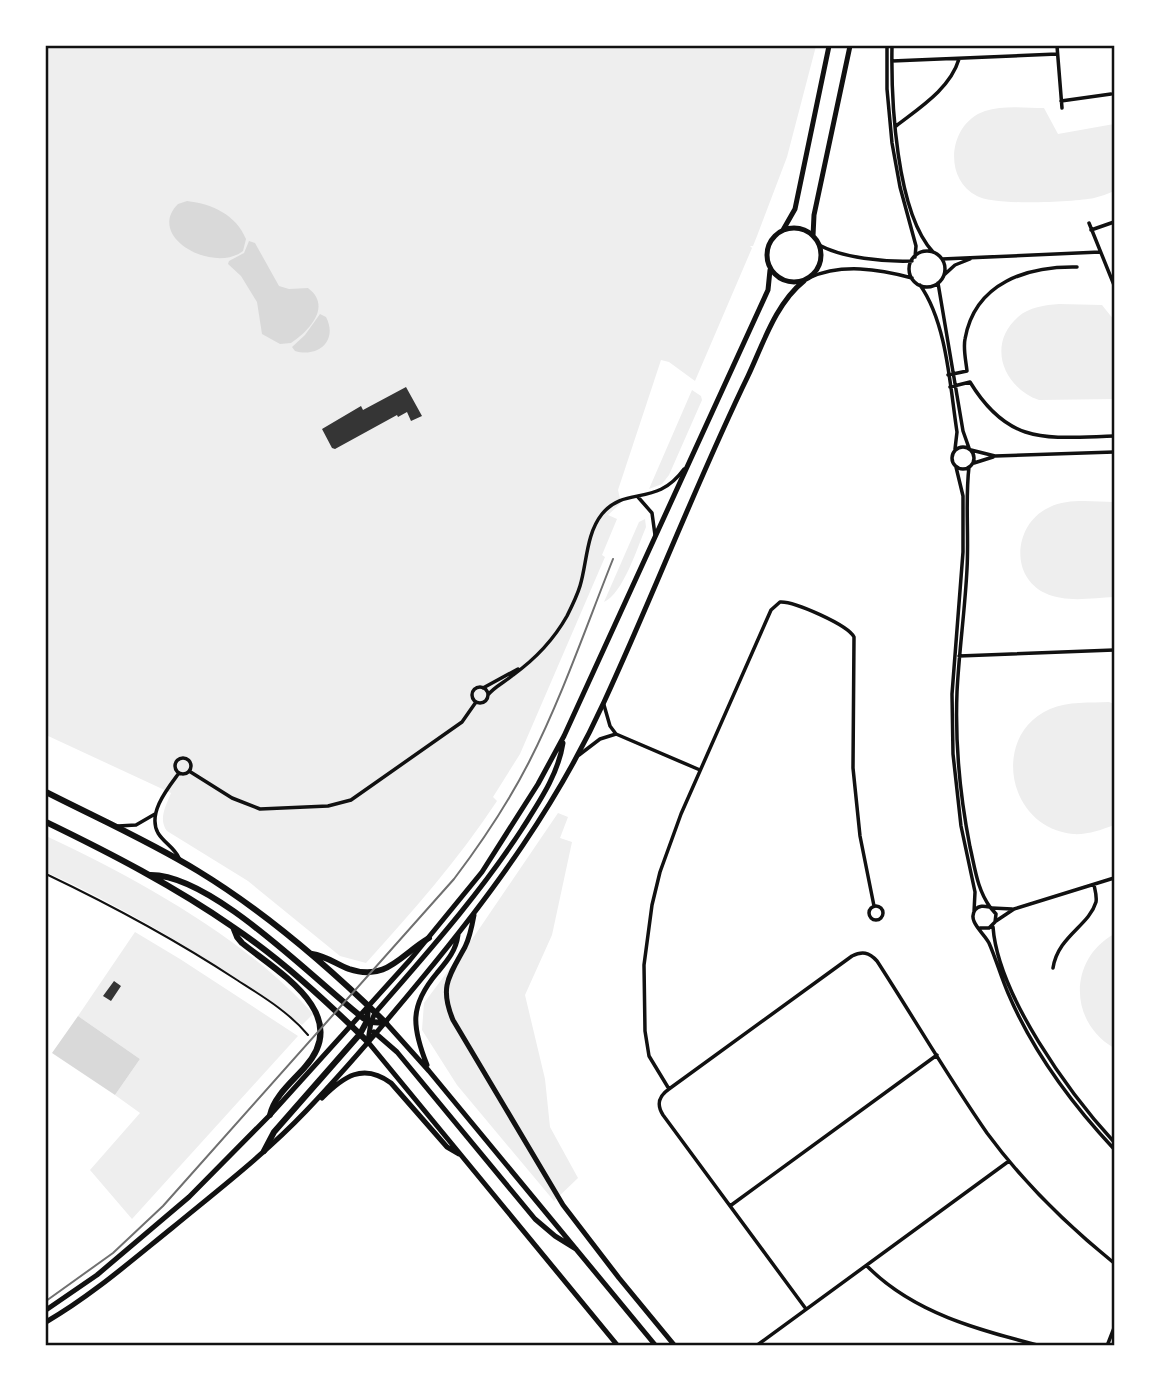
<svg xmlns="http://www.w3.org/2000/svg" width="1160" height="1391" viewBox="0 0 1160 1391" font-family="'Titillium Web',sans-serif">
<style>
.green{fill:#eee}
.water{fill:#d9d9d9}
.building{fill:#353535}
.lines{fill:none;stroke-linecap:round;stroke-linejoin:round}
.path{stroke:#111;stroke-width:2}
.minor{stroke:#111;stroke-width:3.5}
.primary{stroke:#111;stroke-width:5}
.motorway{stroke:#111;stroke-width:6}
.rail{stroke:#707070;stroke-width:2}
.neatline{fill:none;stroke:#111;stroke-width:2.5}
</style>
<rect width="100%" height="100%" fill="#fff"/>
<!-- green -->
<path class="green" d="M46,46H816L787,157L757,236L753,246H750L752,248L695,381L669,362L661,360L618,490L621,503L608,515L617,519L602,555L605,557L520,754L493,797L497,801C458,860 413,911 366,963L340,956L248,881L167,831C158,819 166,806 171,793L46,735Z
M1044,108L1058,134L1114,124V191C1108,194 1101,196 1094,198C1074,202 993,206 977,196C942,178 949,123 985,111C1003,105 1026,108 1044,108Z
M1059,304L1102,305L1114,320V399L1039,400C1004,388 986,345 1018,317C1029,307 1045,305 1059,304Z
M692,390L701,396L702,400L669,475L662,484L649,489Z
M1114,502V597C1092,598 1066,603 1045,593C1008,575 1015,522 1050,507C1068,498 1095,502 1114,502Z
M645,519L646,527C638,546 623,594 604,602L639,522Z
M1109,702L1114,704V825C1101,830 1087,835 1073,834C1007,828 990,735 1050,709C1068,701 1090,703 1109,702Z
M558,813L568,817L560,838L572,842L552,935L525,995L545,1079L550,1127L578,1178L554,1201L457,1085L422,1030L424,1003L475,935Z
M46,836C136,878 247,939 313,1014L302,1025C221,966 137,913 46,872Z
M135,932L180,959L298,1036L132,1219L90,1170L140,1113L115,1095L140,1059L78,1016Z
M1114,934V1048C1069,1022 1068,960 1114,934Z"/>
<!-- water -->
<path class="water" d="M187,201C213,204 236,215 246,239L243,251C214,274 145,237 178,204Z
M249,241L255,243L279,286L289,289L308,288C332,306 310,330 291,343L280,344L262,334L257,302L241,276L228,264L229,261L244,253Z
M320,314L326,317C338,340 319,358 295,351L292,347L305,335Z
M78,1016L140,1059L115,1095L52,1053Z"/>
<!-- building -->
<path class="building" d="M406,387L422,416L411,421L407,412L398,417L397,415L335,449L332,448L322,429L361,406L363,410Z
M114,981L121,986L111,1001L103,996Z"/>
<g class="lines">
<!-- path -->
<path class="path" d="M46,874C111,905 176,940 237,980C262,996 289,1012 308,1035"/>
<!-- minor -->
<path class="minor" d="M887,46V89L892,143L900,187L916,246L915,257
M892,46C891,100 896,212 933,252
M1057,46L1062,108
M892,61L1057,54
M1061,101L1111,94
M896,126C919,108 950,89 959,59
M1089,223L1114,285
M1091,230L1114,222
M819,245C843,258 884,262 912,261
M909 269a18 18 0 1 1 36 0a18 18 0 1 1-36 0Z
M942,259L1100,252
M944,275L955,265L970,259
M809,278C841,263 879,269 912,278
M938,283L963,431L969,448
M920,285C947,323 950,387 957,432L955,449
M948,375L967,371C966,361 963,349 965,339C975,282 1028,266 1077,267
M950,387L970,382C1009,446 1047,438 1114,436
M952 458a11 11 0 1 1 22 0a11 11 0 1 1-22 0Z
M971,450L995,456L1114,452
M974,463L993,457
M956,467L963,496V552L952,694L953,754L961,826L975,892L974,912
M969,467C965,500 969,535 967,569C965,610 959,651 957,692C955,743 960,796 970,847C975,868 977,889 990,907
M638,497L652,513L655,535
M959,656L1114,650
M472 695a8 8 0 1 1 16 0a8 8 0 1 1-16 0Z
M483,688L518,669
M488,695C494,687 505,682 513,675C534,660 554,639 567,616C572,606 577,596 580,586C587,563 586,534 602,514C626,485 656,508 684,469
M604,705L610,726L616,734L700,770
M579,755L600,739L616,734
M175 766a8 8 0 1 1 16 0a8 8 0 1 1-16 0Z
M189,771L232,798L260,809L328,806L351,800L462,722L476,702
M118,826L136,825L155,814
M179,858C174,847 164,843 158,833C147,813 168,788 179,773
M869 913a7 7 0 1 1 14 0a7 7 0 1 1-14 0Z
M992,908L1012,909
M996,921L1014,909L1114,878
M993,927C998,995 1069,1093 1114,1142
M980,928H989L995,922L996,914L990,907C984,906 979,905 975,910C967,921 984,933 989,943C996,959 1001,977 1008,993C1033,1052 1071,1103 1114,1149
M1053,968C1058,936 1089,926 1096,902C1097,896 1095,890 1094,885
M669,1089L649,1056L645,1031L644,965L652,905L660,872L681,814L771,610L780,602C794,601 848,625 854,637L853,768L860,836L874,906
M730,1206L937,1055
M867,1266C913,1313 979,1330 1041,1346
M806,1309L663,1115C656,1104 659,1096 669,1089L852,956C862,951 869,952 877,961C914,1018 948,1077 987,1133C1023,1182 1067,1225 1114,1263
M756,1346L1009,1161
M1107,1346L1114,1328"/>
<!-- primary -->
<path class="primary" d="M767 255a27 27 0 1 1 54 0a27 27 0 1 1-54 0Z
M783,230L795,209L829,46
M813,236L814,215L850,46
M474,915C472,926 470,937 465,947C449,976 439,987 453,1020L563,1205L619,1278L675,1346
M386,1023L429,1071L656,1346
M374,1032L397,1052L535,1219L555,1236L576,1249
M368,1041L371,1022L375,1013C427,953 479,895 522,829C539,802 558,775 563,743
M368,1042L618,1346
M427,1065C412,1027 409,1006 437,973C447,961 456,951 458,935
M322,1098C343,1077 363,1062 391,1083L447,1147L459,1154
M46,1310L97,1275L189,1197L270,1115L410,960L482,872L538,784L564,736L768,290L770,270
M46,1322C91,1296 131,1261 172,1228C218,1190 265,1154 306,1111C347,1068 386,1022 423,977C494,891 558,803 604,702C654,594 696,483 748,376C763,344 776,303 804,281"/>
<!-- motorway -->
<path class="motorway" d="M46,792C97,818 149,841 198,871C267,913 328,966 386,1023
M46,822C110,853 174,886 233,927C282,960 326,1001 368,1042
M150,875C212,874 314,980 363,1018L371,1022L386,1023
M233,927L237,937L242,943C278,972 353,1014 305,1067C293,1081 274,1096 270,1115
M312,954C326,956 336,964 349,969C387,982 401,954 429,938
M264,1151L274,1132L360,1034L367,1021L368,1005"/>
<!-- rail -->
<path class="rail" d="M46,1301L113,1253L163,1206L454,879C482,842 508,803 529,762C562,697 586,627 613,559"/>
</g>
<!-- border -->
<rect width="1160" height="1391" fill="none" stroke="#ffffff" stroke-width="94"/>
<rect x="47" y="47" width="1066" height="1297" class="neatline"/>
</svg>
